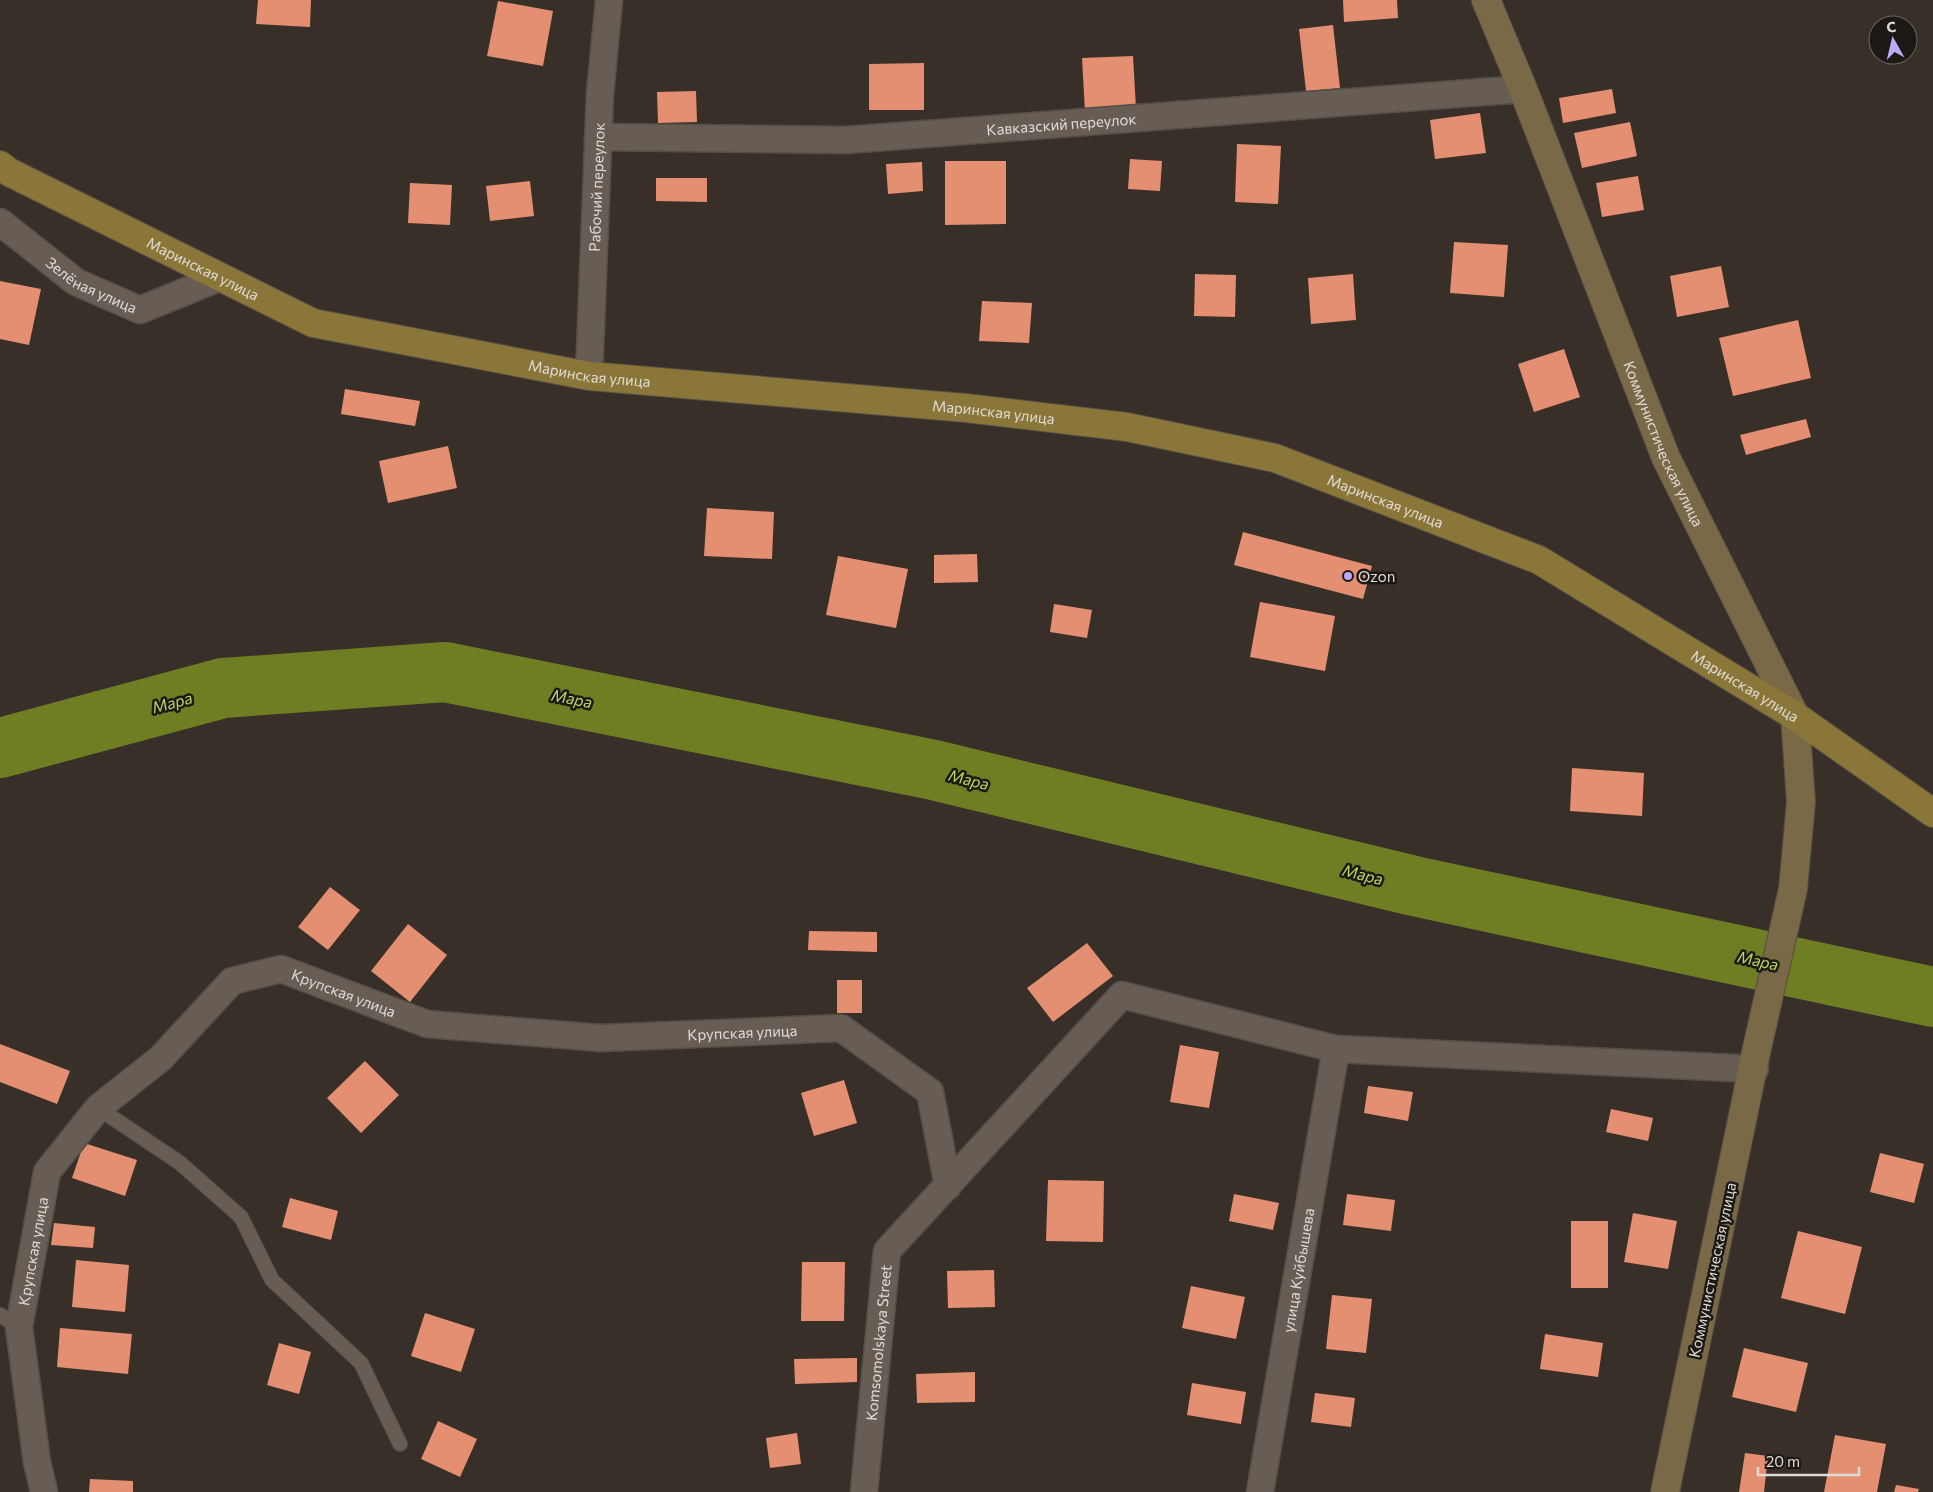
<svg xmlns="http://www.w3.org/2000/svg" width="1933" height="1492" viewBox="0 0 1933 1492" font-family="Commissioner,sans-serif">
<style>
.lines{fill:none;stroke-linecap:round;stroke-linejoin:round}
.river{stroke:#6f7d23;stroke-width:60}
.building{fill:#e58f72}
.lane-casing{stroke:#554e47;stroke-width:16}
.street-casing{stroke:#554e47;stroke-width:29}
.secondary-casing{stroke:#554e47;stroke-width:30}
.primary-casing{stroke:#554e47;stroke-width:30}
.lane{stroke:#675d54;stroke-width:14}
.street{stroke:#675d54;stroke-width:26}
.secondary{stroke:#796946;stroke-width:28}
.primary{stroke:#8a7638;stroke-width:28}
.poi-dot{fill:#bbaaf6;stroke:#1c1915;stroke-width:2}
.labels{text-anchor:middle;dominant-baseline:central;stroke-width:5;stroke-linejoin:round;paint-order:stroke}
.street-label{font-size:15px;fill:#e0dad5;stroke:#1c1915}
.poi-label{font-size:15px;fill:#e0dad5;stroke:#1c1915;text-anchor:start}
.water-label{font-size:16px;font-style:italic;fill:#c1d561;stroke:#1c1915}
</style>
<rect width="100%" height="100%" fill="#383028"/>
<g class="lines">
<!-- river -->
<path class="river" d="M0,748L223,688L445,672L934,770L1414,886L1933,997"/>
</g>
<!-- building -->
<path class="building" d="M258,0H311L310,27L256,24Z
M1343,0H1397L1398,18L1344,22Z
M498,1L553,11L543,66L487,56Z
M1333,25L1340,88L1306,91L1299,29Z
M1133,56L1136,108L1085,112L1082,58Z
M924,63V110H869V64Z
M1612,89L1616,113L1563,123L1559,98Z
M696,91L697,122L658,123L657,92Z
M1480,113L1486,153L1435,159L1430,120Z
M1630,122L1637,156L1582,168L1574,133Z
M1237,144L1281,146L1278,204L1235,202Z
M1130,159L1162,161L1160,191L1128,189Z
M945,161H1006V224L945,225Z
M922,162L923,191L888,194L886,164Z
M1638,176L1644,210L1602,217L1596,183Z
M656,178H707V202L656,201Z
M530,181L534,216L490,221L486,186Z
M410,183L452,185L450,225L408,223Z
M1454,242L1508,245L1504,297L1450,293Z
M1721,266L1729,307L1677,317L1670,276Z
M1195,274L1236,275L1235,317L1194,316Z
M1353,274L1356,320L1311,324L1308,278Z
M0,281L41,289L29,345L0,339Z
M982,301L1032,303L1029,343L979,341Z
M1798,320L1811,378L1733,396L1719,338Z
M1564,349L1580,397L1534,412L1518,364Z
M345,389L420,401L415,426L341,414Z
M1806,419L1811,437L1746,455L1740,435Z
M448,446L457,488L388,503L379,461Z
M707,508L774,512L772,559L704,556Z
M1243,532L1372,566L1363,599L1234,565Z
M977,554L978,582L934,583V555Z
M838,556L908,569L896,628L826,615Z
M1260,602L1335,616L1325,671L1250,657Z
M1054,604L1092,610L1087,638L1050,632Z
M1572,768L1644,773L1642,816L1570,811Z
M330,887L360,910L328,950L298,927Z
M408,924L447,955L410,1002L371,971Z
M809,931L877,932V952L808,950Z
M1087,943L1113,976L1053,1022L1027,988Z
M837,980H862V1013H837Z
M0,1044L70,1071L57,1104L0,1082Z
M1180,1045L1219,1052L1209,1108L1170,1102Z
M365,1061L399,1095L361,1133L327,1098Z
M844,1080L857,1123L814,1136L801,1093Z
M1368,1086L1413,1092L1408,1121L1364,1113Z
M1611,1109L1653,1118L1648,1141L1606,1132Z
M84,1143L137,1160L125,1196L72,1178Z
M1880,1153L1924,1164L1914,1203L1870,1192Z
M1048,1180L1104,1181L1103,1242L1046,1241Z
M1234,1194L1279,1203L1273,1230L1229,1221Z
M1347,1194L1395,1200L1391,1231L1343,1225Z
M290,1198L338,1211L331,1240L282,1227Z
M1633,1213L1677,1221L1668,1269L1624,1262Z
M1571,1221H1608V1288H1571Z
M54,1223L95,1227L93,1248L51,1245Z
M1798,1231L1862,1247L1845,1314L1781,1298Z
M76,1260L129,1265L125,1312L72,1307Z
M802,1262H845L844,1321H801Z
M994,1270L995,1307L948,1308L947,1271Z
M1191,1286L1245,1297L1236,1339L1182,1328Z
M1332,1295L1372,1299L1366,1353L1326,1349Z
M425,1313L475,1329L461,1372L411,1356Z
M60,1328L132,1334L128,1374L57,1367Z
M1545,1334L1603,1343L1598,1377L1540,1369Z
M279,1343L311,1352L299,1394L267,1385Z
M1744,1348L1808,1363L1796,1412L1732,1397Z
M857,1358V1382L795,1384L794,1359Z
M975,1372V1402L917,1403L916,1374Z
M1192,1383L1246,1392L1241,1424L1187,1415Z
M1315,1393L1355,1398L1351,1427L1311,1422Z
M438,1421L477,1439L460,1477L421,1459Z
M797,1433L801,1464L770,1468L766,1438Z
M1835,1435L1886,1444L1877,1492H1824Z
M1745,1453L1768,1456L1764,1492H1739Z
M90,1479L133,1481V1492H89Z
M1896,1485L1919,1489L1918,1492H1894Z"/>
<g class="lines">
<defs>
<path id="lane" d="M98,1108L180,1163L241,1217L272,1280L361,1363L400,1444
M0,1315L19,1327"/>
<g id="street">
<path id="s1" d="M598,137L846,140L1523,89"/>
<path id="s2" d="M0,222L76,282L140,310L221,277"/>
<path id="s3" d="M589,376L600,94L609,0"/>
<path id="s4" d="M44,1492L37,1462L19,1327L47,1172L98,1108L161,1058L232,981L281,969L427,1024L601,1038L841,1028L930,1092L948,1186"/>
<path id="s5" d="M864,1492L887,1251L1122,995L1336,1049L1755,1069"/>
<path id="s6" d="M1260,1492L1336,1049"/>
</g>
<g id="secondary">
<path id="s7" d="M1486,0L1523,89L1666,458L1795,716L1801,802L1793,889L1757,1048L1665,1492"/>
</g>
<g id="primary">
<path id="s8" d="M0,165L9,172L313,323L589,376L966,408L1127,427L1275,458L1539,560L1795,716L1933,813"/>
</g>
</defs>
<!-- lane casing -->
<use href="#lane" class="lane-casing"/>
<!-- street casing -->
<use href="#street" class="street-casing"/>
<!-- secondary casing -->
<use href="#secondary" class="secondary-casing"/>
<!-- primary casing -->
<use href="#primary" class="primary-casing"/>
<!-- lane -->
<use href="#lane" class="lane"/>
<!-- street -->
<use href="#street" class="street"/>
<!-- secondary -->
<use href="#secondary" class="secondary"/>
<!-- primary -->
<use href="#primary" class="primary"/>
</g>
<!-- markers -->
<circle class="poi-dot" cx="1348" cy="576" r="5"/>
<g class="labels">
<!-- street labels -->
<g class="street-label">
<text stroke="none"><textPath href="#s1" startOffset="464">Кавказский переулок</textPath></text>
<text stroke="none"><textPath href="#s3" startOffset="189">Рабочий переулок</textPath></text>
<text stroke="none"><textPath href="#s8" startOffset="228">Маринская улица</textPath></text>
<text stroke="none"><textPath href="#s2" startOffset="112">Зелёная улица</textPath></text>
<text stroke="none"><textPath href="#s8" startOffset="632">Маринская улица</textPath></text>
<text stroke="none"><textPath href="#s8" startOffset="1038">Маринская улица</textPath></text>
<text stroke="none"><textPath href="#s7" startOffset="478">Коммунистическая улица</textPath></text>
<text stroke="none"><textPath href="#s8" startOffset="1442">Маринская улица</textPath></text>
<text stroke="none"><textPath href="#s8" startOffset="1848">Маринская улица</textPath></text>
<text stroke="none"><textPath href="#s4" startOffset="709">Крупская улица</textPath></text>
<text stroke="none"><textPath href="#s4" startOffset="1114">Крупская улица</textPath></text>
<text stroke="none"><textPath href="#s4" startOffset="244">Крупская улица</textPath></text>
<text transform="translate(1712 1270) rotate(-78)">Коммунистическая улица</text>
<text stroke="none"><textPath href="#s6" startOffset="225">улица Куйбышева</textPath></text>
<text stroke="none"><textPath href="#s5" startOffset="150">Komsomolskaya Street</textPath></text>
</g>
<!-- poi labels -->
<g class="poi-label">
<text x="1358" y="576">Ozon</text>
</g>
<!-- water labels -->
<g class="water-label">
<text transform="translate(572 698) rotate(11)">Мара</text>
<text transform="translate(172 702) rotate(-15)">Мара</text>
<text transform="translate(969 779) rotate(14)">Мара</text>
<text transform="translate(1363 874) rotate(14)">Мара</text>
<text transform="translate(1758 960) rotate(12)">Мара</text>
</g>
</g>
<!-- north arrow -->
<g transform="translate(1893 40) rotate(352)"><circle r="24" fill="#1c1915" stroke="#6a6662"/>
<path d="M0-4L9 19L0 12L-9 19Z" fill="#bbaaf6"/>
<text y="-8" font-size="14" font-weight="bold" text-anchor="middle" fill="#e0dad5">С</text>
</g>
<!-- scale -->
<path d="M1758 1467v8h101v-8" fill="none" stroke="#e0dad5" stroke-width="2.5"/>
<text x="1766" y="1467" font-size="15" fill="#e0dad5" stroke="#1c1915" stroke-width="4" paint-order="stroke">20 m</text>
</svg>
